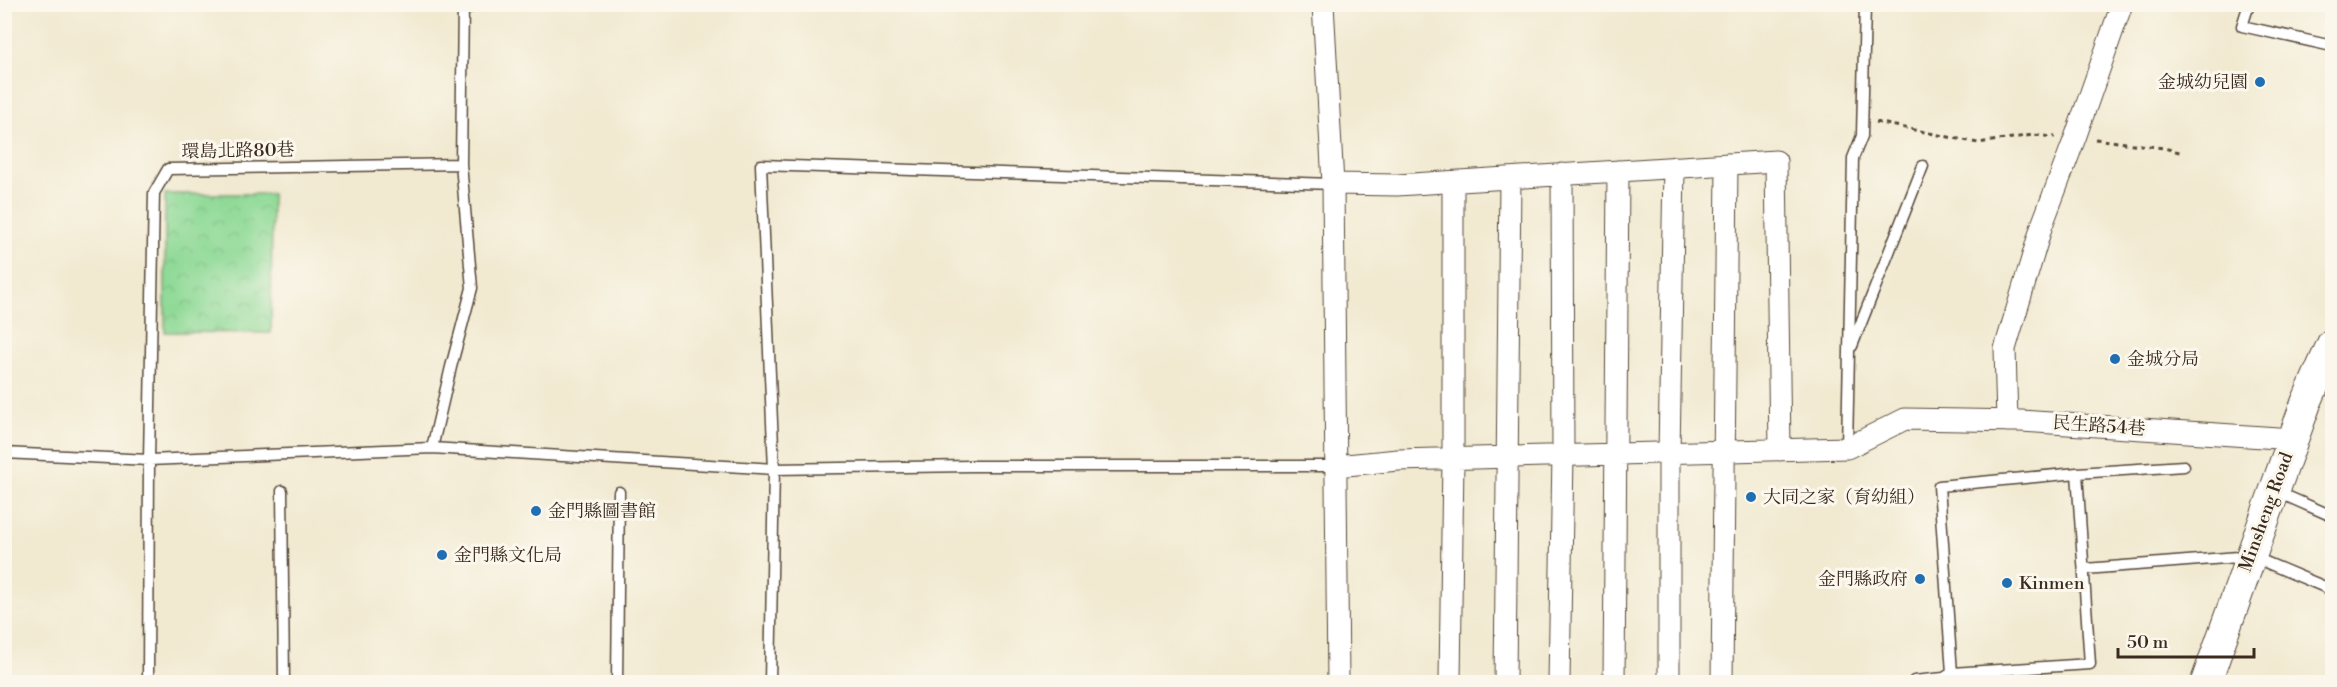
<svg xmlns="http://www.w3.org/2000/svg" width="2337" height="687" viewBox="0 0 2337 687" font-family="'Libre Bodoni','Noto Serif TC',serif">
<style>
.park{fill:url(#park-crowns);stroke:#64825a;stroke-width:1.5}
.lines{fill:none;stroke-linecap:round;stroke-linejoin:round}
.lane-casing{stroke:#564739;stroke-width:13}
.street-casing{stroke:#564739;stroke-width:23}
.secondary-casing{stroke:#564739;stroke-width:32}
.path{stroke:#564739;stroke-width:3;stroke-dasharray:4.5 4.5;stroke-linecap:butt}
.lane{stroke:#fff;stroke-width:10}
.street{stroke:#fff;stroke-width:21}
.secondary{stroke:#fff;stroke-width:30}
.poi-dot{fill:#1f6fb2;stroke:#fbf7ec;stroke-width:2}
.labels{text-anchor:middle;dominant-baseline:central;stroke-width:6;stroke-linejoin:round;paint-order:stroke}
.poi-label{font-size:18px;fill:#3b2a1e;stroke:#fbf7ec;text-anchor:start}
.street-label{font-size:18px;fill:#3b2a1e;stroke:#fbf7ec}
</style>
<defs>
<pattern id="park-crowns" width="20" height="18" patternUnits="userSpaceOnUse" patternTransform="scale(1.5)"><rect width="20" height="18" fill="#8dd995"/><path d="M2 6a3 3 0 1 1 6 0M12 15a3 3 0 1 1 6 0" fill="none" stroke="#7bba80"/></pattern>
</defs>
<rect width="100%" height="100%" fill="#fbf7ec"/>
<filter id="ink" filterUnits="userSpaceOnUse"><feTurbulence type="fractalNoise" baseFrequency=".0167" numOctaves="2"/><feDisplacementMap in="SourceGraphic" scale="12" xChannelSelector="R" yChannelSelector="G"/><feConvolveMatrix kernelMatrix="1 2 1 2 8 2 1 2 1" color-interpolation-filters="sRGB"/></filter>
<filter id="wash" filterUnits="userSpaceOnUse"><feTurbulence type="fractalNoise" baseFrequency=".008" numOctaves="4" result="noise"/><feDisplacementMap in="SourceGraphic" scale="24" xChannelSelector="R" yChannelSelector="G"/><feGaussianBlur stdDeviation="1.35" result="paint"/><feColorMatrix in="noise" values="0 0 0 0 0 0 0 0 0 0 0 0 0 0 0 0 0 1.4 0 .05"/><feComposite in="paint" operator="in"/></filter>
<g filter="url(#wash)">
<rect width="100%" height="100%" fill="#f1e9d0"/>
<!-- park -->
<path class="park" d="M165,194H272L271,333L165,332Z"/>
</g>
<g filter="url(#ink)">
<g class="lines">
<defs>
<path id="lane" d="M2249,4L2242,26L2332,46
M463,10L478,4
M1852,346L1923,166
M432,448L451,367L472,288L461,164L463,4
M1847,448L1853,158L1862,136L1865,4
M4,453L149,460L432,448L774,469L971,466H1336
M2077,473L2090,664L1952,673L1939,486Z
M2077,473L2184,466
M282,491L284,682
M2275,491L2332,516
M2085,569L2251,556L2332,590
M1914,681L1944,678L1952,673
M148,682L149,460L154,193L168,169L461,164
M617,682L619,492
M770,682L774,469L761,165L1333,184"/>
<path id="street" d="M1323,4L1333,184L1338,682
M1333,184L1397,185L1776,161L1780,450
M2007,421L2005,349L2042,225L2075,138L2122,4
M1336,466L1398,460L1847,448L1905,419L2021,421L2293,439
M1450,682L1453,458V182
M1505,682L1510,178
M1559,682L1563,455L1562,174
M1614,682L1618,171
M1669,682V453L1674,167
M1722,682L1727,164"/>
<path id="secondary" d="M2206,682L2306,403L2332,344"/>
</defs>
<!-- lane casing -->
<use href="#lane" class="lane-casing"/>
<!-- street casing -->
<use href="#street" class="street-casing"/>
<!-- secondary casing -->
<use href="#secondary" class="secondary-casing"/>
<!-- path -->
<path class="path" d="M1876,122L1978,143L2033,135L2055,137
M2095,139L2164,148L2183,153"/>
<!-- lane -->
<use href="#lane" class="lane"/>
<!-- street -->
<use href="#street" class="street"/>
<!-- secondary -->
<use href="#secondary" class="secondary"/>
</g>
</g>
<!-- markers -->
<g class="poi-dot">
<circle cx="2260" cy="82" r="6"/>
<circle cx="2115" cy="359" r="6"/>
<circle cx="1751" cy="497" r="6"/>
<circle cx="536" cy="511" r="6"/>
<circle cx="442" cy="555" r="6"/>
<circle cx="1920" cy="579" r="6"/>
<circle cx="2007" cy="583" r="6"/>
</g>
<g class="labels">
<!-- poi labels -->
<g class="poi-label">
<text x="2248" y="82" text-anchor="end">金城幼兒園</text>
<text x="2127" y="359">金城分局</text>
<text x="1763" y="497">大同之家（育幼組）</text>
<text x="548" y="511">金門縣圖書館</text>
<text x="454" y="555">金門縣文化局</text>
<text x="1908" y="579" text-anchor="end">金門縣政府</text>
<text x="2019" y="583">Kinmen</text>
</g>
<!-- street labels -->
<g class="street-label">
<text transform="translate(238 151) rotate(-1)">環島北路80巷</text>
<text transform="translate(2099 426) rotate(4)">民生路54巷</text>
<text transform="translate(2266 512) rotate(-70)">Minsheng Road</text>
</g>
</g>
<!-- margin -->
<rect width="2337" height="687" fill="none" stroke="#fbf7ec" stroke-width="24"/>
<!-- scale -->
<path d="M2118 648v9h136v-9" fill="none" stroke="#3b2a1e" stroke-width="3"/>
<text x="2127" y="648" font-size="18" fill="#3b2a1e" stroke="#fbf7ec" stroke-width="4.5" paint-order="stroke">50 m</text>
</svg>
